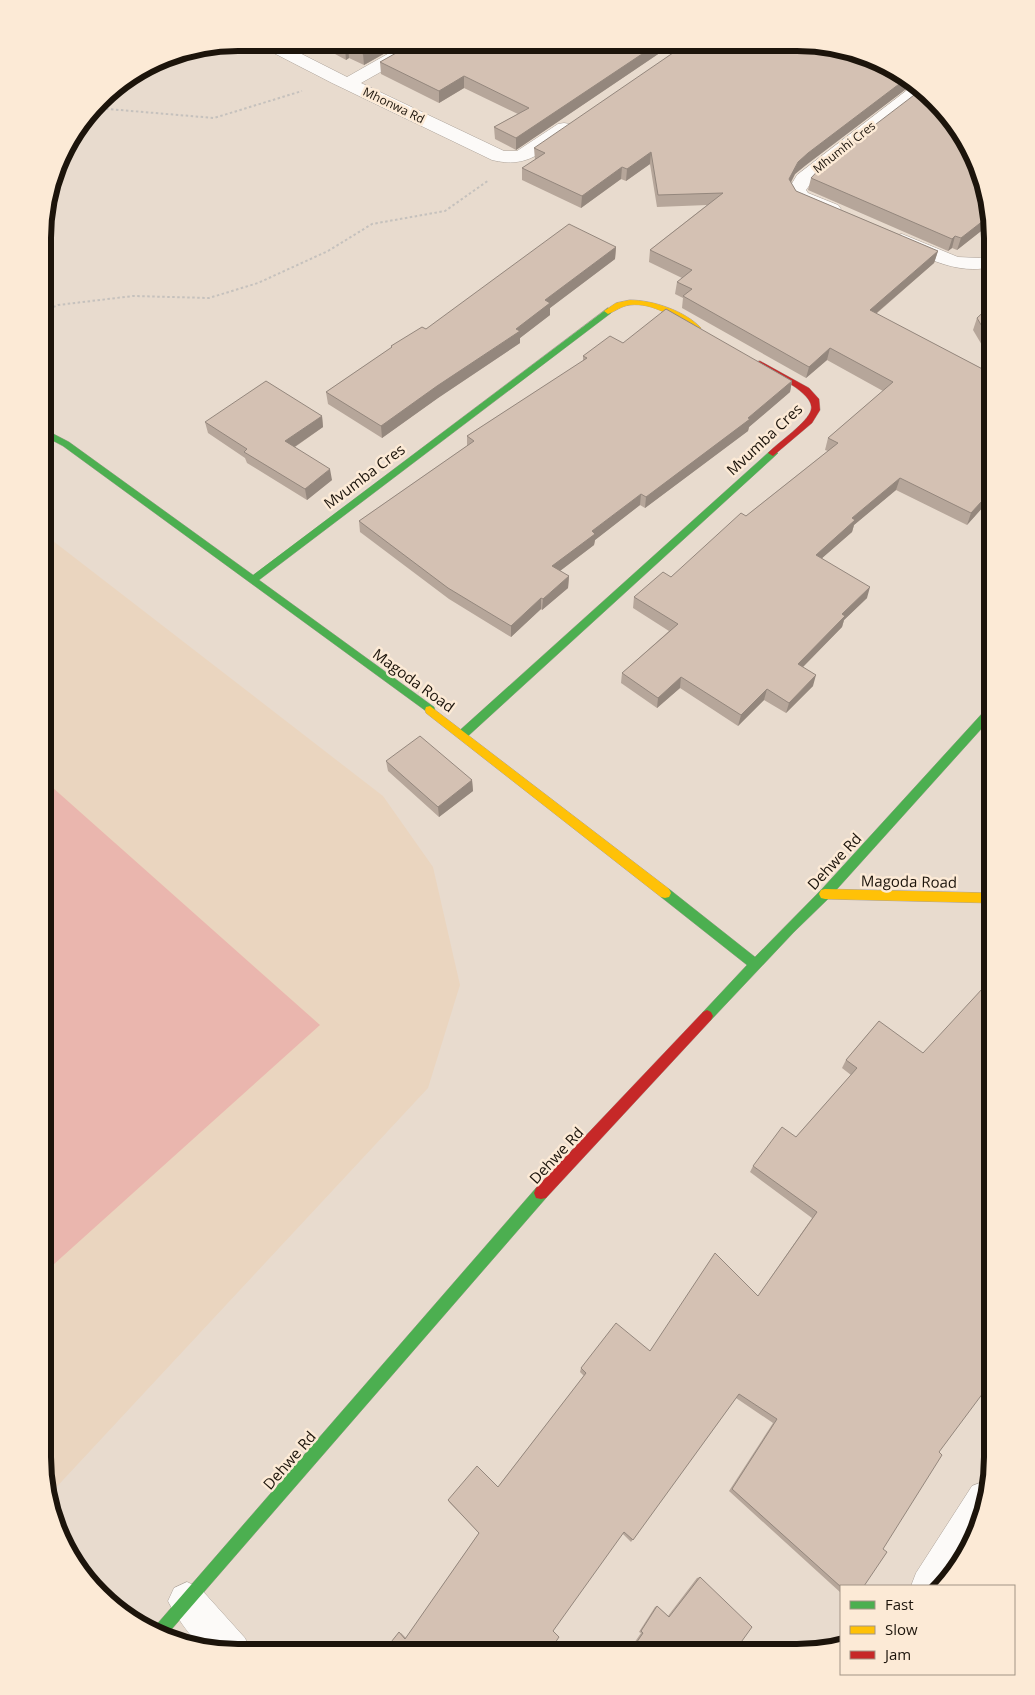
<svg xmlns="http://www.w3.org/2000/svg" width="1035" height="1695" viewBox="0 0 1035 1695" font-family="'Open Sans',sans-serif">
<style>
.built{fill:#ead5bf}
.green{fill:#eab6ae}
.lines{fill:none;stroke-linecap:round;stroke-linejoin:round}
.street-casing{stroke:#ada39a;stroke-width:1}
.fast-casing{stroke:#ada39a;stroke-width:1}
.slow-casing{stroke:#ada39a;stroke-width:1}
.jam-casing{stroke:#ada39a;stroke-width:1}
.path{stroke:#c5c1bd;stroke-width:2;stroke-dasharray:2.5 2.5;stroke-linecap:butt}
.street{fill:#fcfaf8;fill-rule:evenodd}
.fast{fill:#4caf50;fill-rule:evenodd}
.slow{fill:#ffc107;fill-rule:evenodd}
.jam{fill:#c62828;fill-rule:evenodd}
.wall{fill:#b6a69a}
.shaded-wall{fill:#94877d}
.building{fill:#d4c1b3;stroke:#94877d}
.labels{text-anchor:middle;dominant-baseline:central;stroke-width:5;stroke-linejoin:round;paint-order:stroke}
.far-street-label{font-size:12px;fill:#1c140b;stroke:#fcead6}
.street-label{font-size:15px;fill:#1c140b;stroke:#fcead6}
.rim{fill:none;stroke:#1c140b;stroke-width:6}
</style>
<rect width="100%" height="100%" fill="#e8dbce"/>
<!-- built -->
<path class="built" d="M44,534L383,796L433,867L460,985L428,1088L50,1494L43,1457Z"/>
<!-- green -->
<path class="green" d="M43,779L320,1025L43,1274Z"/>
<g class="lines">
<defs>
<path id="street" d="M260,43H280L347,77L407,43H427L425,47L361,83L504,151H517L558,124L564,123L570,124L573,128L570,132C543,151 528,169 492,160L332,83L262,47Z
M915,84H917L926,93L811,183L806,190L808,193L838,205L841,209L838,213C828,215 802,207 794,201C791,198 789,193 788,190L797,175Z
M902,234L958,257L979,258L992,255V267C956,275 928,258 895,244L892,240L895,236Z
M985,1481L989,1483L978,1532L952,1576L942,1586H911L916,1573L972,1486Z
M187,1582L200,1588L245,1638L251,1651C238,1651 220,1654 207,1650C196,1646 173,1612 168,1601L174,1588Z"/>
<path id="fast" d="M608,308L612,311L611,313L259,580L434,707L435,710L434,713L430,714L63,446L44,436V429L69,442L253,575Z
M773,450L778,453L776,455L467,737H459L458,734L459,731L770,451Z
M992,706V717L829,898L794,932L711,1020L707,1022L703,1020L701,1016L703,1012L747,965L661,897L659,893L661,889L665,888L669,889L755,957L821,890L988,707Z
M541,1187L546,1188L548,1193L546,1198L164,1638L151,1631L536,1188Z"/>
<path id="slow" d="M630,300C653,300 685,311 701,328L700,330H694C675,318 653,302 630,305C621,306 616,311 608,314L604,311L616,303Z
M430,706L669,889L671,893L669,897L665,898L661,897L426,713L425,710L426,707Z
M825,889L992,893V903L825,899L821,898L819,894L821,890Z"/>
<path id="jam" d="M760,361L809,388L819,399L820,410L812,423L773,456L768,453L770,451C779,442 808,422 811,410C816,393 770,373 757,366V362Z
M707,1010L711,1012L713,1016L711,1020L546,1198L541,1199L536,1198L534,1193L536,1188L703,1012Z"/>
</defs>
<!-- street casing -->
<use href="#street" class="street-casing"/>
<!-- fast casing -->
<use href="#fast" class="fast-casing"/>
<!-- slow casing -->
<use href="#slow" class="slow-casing"/>
<!-- jam casing -->
<use href="#jam" class="jam-casing"/>
<!-- path -->
<path class="path" d="M96,108L214,118L302,91
M44,311L58,305L133,296L209,298L258,283L328,251L372,224L445,211L489,180"/>
<!-- street -->
<use href="#street" class="street"/>
<!-- fast -->
<use href="#fast" class="fast"/>
<!-- slow -->
<use href="#slow" class="slow"/>
<!-- jam -->
<use href="#jam" class="jam"/>
</g>
<!-- wall -->
<path class="wall" d="M315,43H403L364,65L349,58L346,60Z
M414,43L673,44L516,150L495,139L494,127L518,114L464,88L439,103L381,74L380,62Z
M914,83L806,165L795,174L791,183L796,191L938,251L934,263L876,314L992,374V497L967,525L896,490L854,525L852,532L822,558L867,598L844,620L842,627L803,667L813,686L786,713L764,700L738,726L680,688L657,708L621,683L622,673L669,631L633,608L634,597L671,577L746,516L828,451L825,450L828,438L883,391L827,360L806,378L682,308L683,298L675,294L677,282L682,278L649,262L650,250L707,205L657,207L650,164L626,181L621,179L581,208L522,180V168L535,160L534,148Z
M811,178L990,224L957,250L952,248L948,251L808,190Z
M616,247L615,259L550,308V315L520,338V343L438,398L382,438L328,404L326,392L391,348V346Z
M992,304V362L973,330L977,318Z
M623,343L792,381L790,392L749,427L748,431L645,508L640,505L595,540L594,545L560,571L569,576L568,588L542,610L541,609L511,637L449,599L360,532L359,521L467,446V436L583,361V356Z
M322,416L323,427L295,447L332,480L307,500L247,463L245,458L208,433L205,422Z
M386,761L472,780L473,791L439,817L388,771Z
M879,1021L939,1452L841,1586V1593L729,1491L773,1423L736,1398L631,1542L623,1534L384,1651L401,1633L406,1638L479,1533L449,1502L448,1500L498,1487L584,1376L580,1372L581,1368L650,1351L758,1296L812,1218L750,1172L753,1166L796,1137L851,1075L842,1068L846,1060Z
M700,1577L734,1652H628L641,1633L639,1632L655,1607L657,1606L668,1616L697,1578Z"/>
<!-- shaded-wall -->
<path class="shaded-wall" d="M382,43H403L364,65L363,54Z
M657,44H673L516,150V138Z
M348,46L349,58L346,60L345,48Z
M464,76V88L439,103V91Z
M907,78L915,82L914,83L806,165L795,174L786,191L789,179L798,162L808,153Z
M651,152L650,164L626,181L627,169Z
M622,167L621,179L581,208L582,196Z
M988,217L990,224L957,250L961,238Z
M955,236L952,248L948,251L952,239Z
M616,247L615,259L550,308V315L520,338V343L438,398L382,438L381,426L516,329L545,300Z
M938,251L934,263L866,322L870,310Z
M830,348L827,360L806,378L809,367Z
M792,381L790,392L749,427L748,431L645,508L646,497L748,418Z
M322,416L323,427L287,452L285,441Z
M330,469L332,480L307,500L305,489Z
M900,478L896,490L854,525L852,532L813,566L816,555L852,518Z
M992,490V497L967,525L971,513Z
M641,494L640,505L595,540L594,545L552,577V566L592,531Z
M569,576L568,588L542,610L543,599Z
M870,587L867,598L844,620L842,627L795,675L798,664L842,614Z
M541,598V609L511,637V626Z
M816,675L813,686L786,713L789,703Z
M681,677L680,688L657,708L658,698Z
M767,689L764,700L738,726L741,715Z
M472,780L473,791L439,817L438,807Z"/>
<!-- building -->
<path class="building" d="M335,43H382L363,54L348,46L345,48Z
M414,43L657,44L516,138L494,127L529,108L464,76L439,91L380,62Z
M686,44H823L872,57L907,78L808,153L798,162L789,179L796,191L938,251L870,310L992,374V490L971,513L900,478L852,518L855,520L816,555L870,587L842,614L845,616L798,664L816,675L789,703L767,689L741,715L681,677L658,698L622,673L678,624L634,597L663,572L671,577L741,513L746,516L838,443L828,438L893,382L830,348L809,367L683,296L692,289L677,282L692,270L650,250L723,193L658,195L651,152L627,169L622,167L582,196L522,168L545,153L534,148Z
M922,89L952,119L978,163L988,217L961,238L955,236L952,239L811,178L825,163Z
M569,224L616,247L545,300L550,303L516,329L520,331L437,386L381,426L326,392L392,347L391,346L422,327L426,329Z
M992,304V343L977,318Z
M666,309L792,381L748,418L750,419L646,497L641,494L592,531L595,534L552,566L569,576L543,599L541,598L511,626L448,588L359,521L474,441L467,436L587,358L583,356L610,336L623,343Z
M266,381L322,416L285,441L330,469L305,489L244,452L247,449L205,422Z
M420,736L472,780L438,807L386,761Z
M983,988L992,995V1379L986,1389L939,1452L942,1455L883,1549L887,1552L864,1586H841V1587L732,1489L777,1419L739,1394L633,1540L624,1532L553,1631L559,1637L549,1652L384,1651L399,1632L405,1639L479,1533L448,1500L477,1466L498,1487L586,1373L581,1368L616,1323L650,1351L715,1253L758,1296L817,1212L753,1166L782,1127L796,1137L857,1068L846,1060L879,1021L923,1053Z
M700,1577L752,1627L734,1652H630L643,1633L641,1631L657,1606L669,1617Z"/>
<g class="labels">
<!-- far-street labels -->
<g class="far-street-label">
<text transform="translate(394 105) rotate(26)">Mhonwa Rd</text>
<text transform="translate(844 147) rotate(-38)">Mhumhi Cres</text>
</g>
<!-- street labels -->
<g class="street-label">
<text transform="translate(764 439) rotate(-43)">Mvumba Cres</text>
<text transform="translate(364 476) rotate(-37)">Mvumba Cres</text>
<text transform="translate(414 680) rotate(36)">Magoda Road</text>
<text transform="translate(834 861) rotate(-47)">Dehwe Rd</text>
<text transform="translate(909 881) rotate(1)">Magoda Road</text>
<text transform="translate(556 1155) rotate(-47)">Dehwe Rd</text>
<text transform="translate(289 1460) rotate(-49)">Dehwe Rd</text>
</g>
</g>
<!-- crop -->
<path d="M0 0H1035V1695H0ZM238 51H797A187 187 0 0 1 984 238V1457A187 187 0 0 1 797 1644H238A187 187 0 0 1 51 1457V238A187 187 0 0 1 238 51Z" fill="#fcead6" fill-rule="evenodd"/>
<path class="rim" d="M238 51H797A187 187 0 0 1 984 238V1457A187 187 0 0 1 797 1644H238A187 187 0 0 1 51 1457V238A187 187 0 0 1 238 51Z"/>
<!-- legend -->
<rect x="840" y="1585" width="175" height="90" fill="#fcead6" stroke="#a29485"/>
<rect x="850" y="1601" width="25" height="8" fill="#4caf50" stroke="#a29485"/>
<text x="885" y="1610" font-size="15" fill="#1c140b">Fast</text>
<rect x="850" y="1626" width="25" height="8" fill="#ffc107" stroke="#a29485"/>
<text x="885" y="1635" font-size="15" fill="#1c140b">Slow</text>
<rect x="850" y="1651" width="25" height="8" fill="#c62828" stroke="#a29485"/>
<text x="885" y="1660" font-size="15" fill="#1c140b">Jam</text>
</svg>
